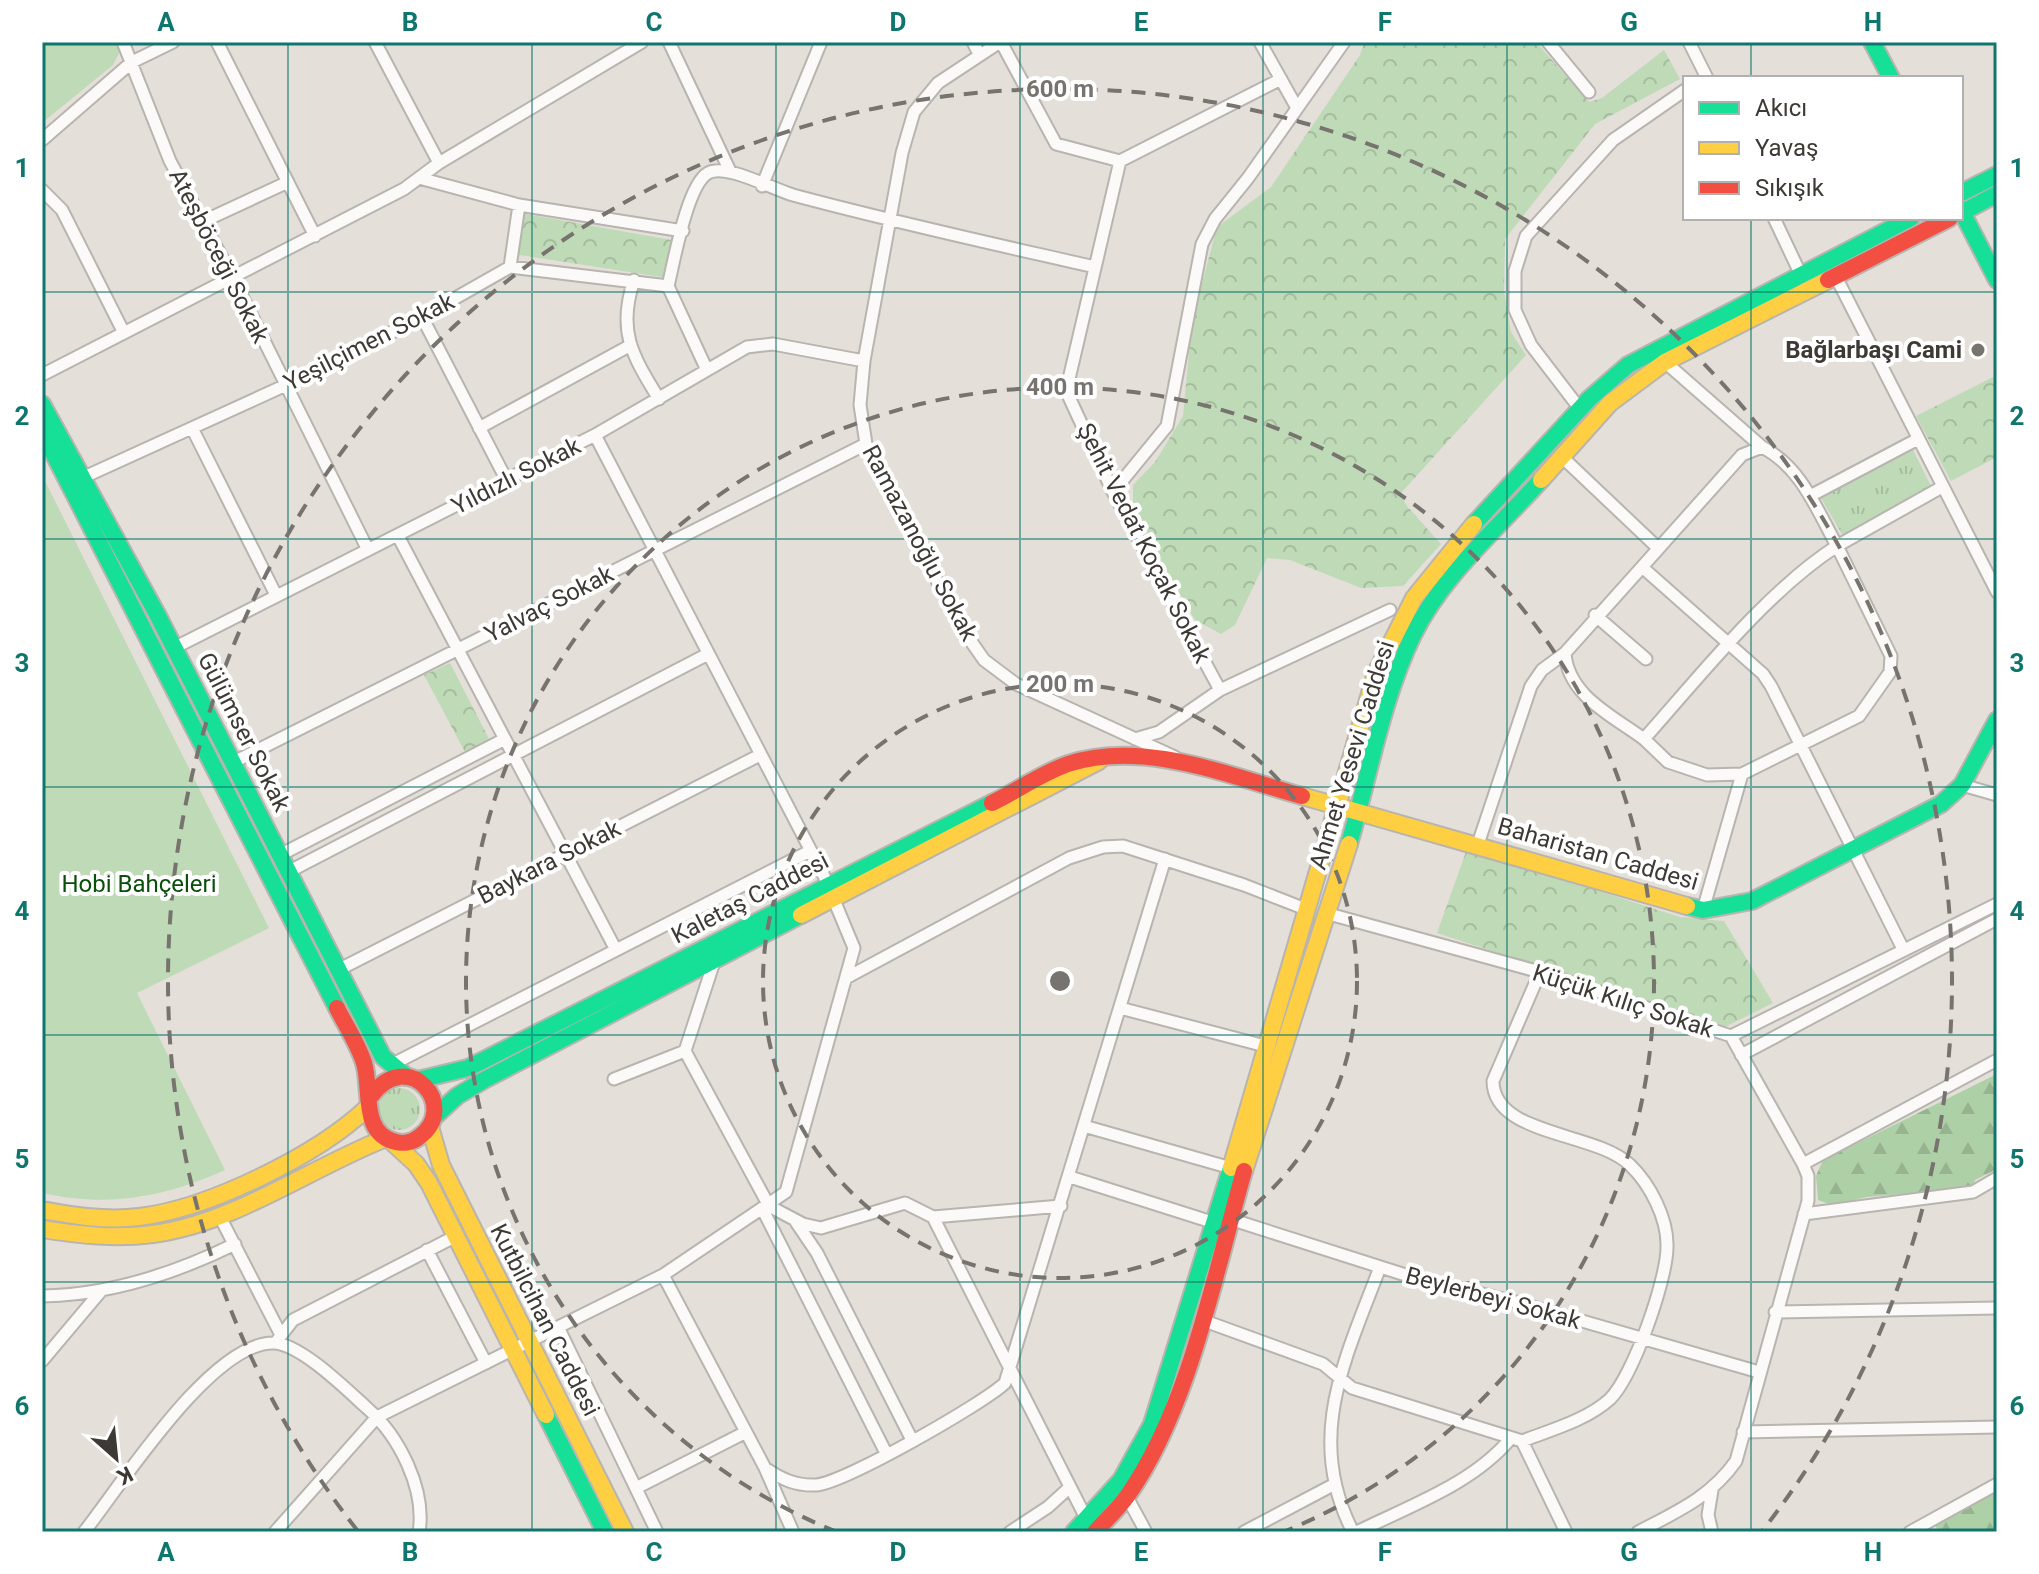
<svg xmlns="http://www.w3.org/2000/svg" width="2039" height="1574" viewBox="0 0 2039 1574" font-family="Roboto,sans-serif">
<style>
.grass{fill:url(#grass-tufts)}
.forest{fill:url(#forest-firs)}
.park{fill:url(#park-crowns)}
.garden{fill:#bfdab7}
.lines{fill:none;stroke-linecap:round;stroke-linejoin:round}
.street-casing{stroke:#b8b4af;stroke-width:15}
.fast-casing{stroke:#b8b4af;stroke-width:20}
.slow-casing{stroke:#b8b4af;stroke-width:20}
.jam-casing{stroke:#b8b4af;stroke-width:20}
.street{stroke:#fbfaf9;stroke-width:11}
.fast{stroke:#16e098;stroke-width:16}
.slow{stroke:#ffcf43;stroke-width:16}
.jam{stroke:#f24e42;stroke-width:16}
.grid{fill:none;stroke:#0f766e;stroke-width:2;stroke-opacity:0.55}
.ring{fill:none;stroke:#77736e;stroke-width:4;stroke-dasharray:14 10}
.poi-dot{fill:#77736e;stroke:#fff;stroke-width:3}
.labels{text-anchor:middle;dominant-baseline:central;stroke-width:8;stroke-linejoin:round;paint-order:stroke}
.street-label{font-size:24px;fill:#3d3935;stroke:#fff}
.poi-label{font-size:24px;font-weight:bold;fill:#3d3935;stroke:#fff;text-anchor:end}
.park-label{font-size:24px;fill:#0a500b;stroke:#fff}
.centre{fill:#77736e;stroke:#fff;stroke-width:4}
.ring-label{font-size:24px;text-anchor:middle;font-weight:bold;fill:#77736e;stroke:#fff;stroke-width:8;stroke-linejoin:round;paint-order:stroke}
.neatline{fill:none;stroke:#0f766e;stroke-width:3}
.grid-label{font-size:26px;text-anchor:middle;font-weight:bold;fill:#0f766e}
</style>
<defs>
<pattern id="grass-tufts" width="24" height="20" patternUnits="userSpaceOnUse" patternTransform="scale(2)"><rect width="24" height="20" fill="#bfdab7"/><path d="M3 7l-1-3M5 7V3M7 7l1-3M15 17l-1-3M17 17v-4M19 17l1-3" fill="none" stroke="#a5bc9e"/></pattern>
<pattern id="forest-firs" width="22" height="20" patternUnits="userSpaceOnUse" patternTransform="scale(2)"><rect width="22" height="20" fill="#aed0a7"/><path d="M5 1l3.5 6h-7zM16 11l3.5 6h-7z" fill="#97b390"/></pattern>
<pattern id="park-crowns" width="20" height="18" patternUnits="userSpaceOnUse" patternTransform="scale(2)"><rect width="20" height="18" fill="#bfdab7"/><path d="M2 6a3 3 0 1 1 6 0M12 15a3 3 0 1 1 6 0" fill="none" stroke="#a5bc9e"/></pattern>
</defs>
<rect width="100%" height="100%" fill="#e4dfd9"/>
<!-- grass -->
<path class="grass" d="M1913,450L1931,486L1843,536L1821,498Z
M378 1109a21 21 0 1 1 42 0a21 21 0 1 1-42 0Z"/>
<!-- forest -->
<path class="forest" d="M1997,1074V1169L1975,1180L1973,1188L1867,1197L1832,1205L1818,1200L1816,1176L1823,1160Z
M1997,1492V1532H1938L1935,1524Z"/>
<!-- park -->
<path class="park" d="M1364,42H1536L1589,102L1602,98L1664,50L1680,79L1595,124L1505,239L1504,291L1511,332L1526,355L1401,493L1406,505L1441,544L1403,586L1361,588L1290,560L1267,558L1235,625L1221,634L1195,620L1133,513V485L1155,462L1183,416L1192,321L1217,227L1271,187L1360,55Z
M520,213L677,241L668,278L513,254Z
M1997,375V457L1951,481L1916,416Z
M450,663L489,739L465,752L424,675Z
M1467,849L1680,917L1724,921L1773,1003L1725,1027L1437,933Z"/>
<!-- garden -->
<path class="garden" d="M42,42H115L120,51L113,65L42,123Z
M42,475L269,928L137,993L225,1170C164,1197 109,1208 42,1193Z"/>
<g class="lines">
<defs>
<path id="street" d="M123,42L170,161L233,278L368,550
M217,42L315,236
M375,42L439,163
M669,42L729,169
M973,42L979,54
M1000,42L938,83L914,112L902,153L864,361L860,405L866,444L961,627L984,660L1016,684L1175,757
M1001,42L1056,144L1120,161
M1260,42L1297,108
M1548,42L1589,92
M1689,42L1707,78
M42,140L132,62L173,42
M1120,161L1069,379V397L1113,492L1220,690
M1120,161L1281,79
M419,178L519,205L683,231
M762,186L821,42
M42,190L62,210L124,333
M1774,218L1800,273
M204,221L288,182
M510,267L519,205
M1835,275L1997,592
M634,280C617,331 632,355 659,399
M422,317L507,481
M1665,362L1762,447
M706,368L668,286C674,262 687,185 708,173C725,163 770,188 793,195C893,222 994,244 1095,267
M42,375L404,189L439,163L642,42
M1580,409L1531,345L1515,310V271L1526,236L1613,140L1685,90
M192,428L276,595
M479,428L631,345
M1561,456L1658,548
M82,478L286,385L422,317L510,267L668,286
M1113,492L1167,426L1202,244L1215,219L1248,178L1344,42
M1810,496L1918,439
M398,536L616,950
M1642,567L1742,455L1762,447C1801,467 1816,508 1837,546C1767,591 1700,676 1644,739C1613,716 1568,696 1565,653L1642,567L1763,674L1771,686L1903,949
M1595,615L1646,659
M174,648L595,435L747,347L773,344L864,361
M1135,739L1159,732L1220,690L1390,610
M1644,739L1668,762L1707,775L1742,774L1859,716L1890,672L1891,656L1837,546L1942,487
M232,763L866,444
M1962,785L1997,795
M1478,844L1531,686L1542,670L1565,653
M280,855L505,739
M288,872L708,654
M1703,910L1742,774
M1329,914L1540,972L1731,1036L1803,1164L1808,1176V1201L1736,1461C1711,1497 1676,1512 1638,1532
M338,970L760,755
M846,978L1069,858L1103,847L1123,846L1244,885L1308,910
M1120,1008L1269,1047
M1731,1036L1997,904
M685,1051L769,1206
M1741,1055L1997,919
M391,1065L810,851
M614,1079L685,1051L714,962
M1084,1126L1231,1168
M1803,1164L1997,1060
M1070,1177L1215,1223
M769,1206L803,1224L821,1228L905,1203L933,1217L1061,1206
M763,1210L886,1453
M1804,1214L1973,1192L1997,1178
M219,1215L281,1335
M933,1217L1087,1520
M1230,1219L1415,1278L1516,1302L1759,1372
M796,1222L817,1253L912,1440
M427,1250L486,1363
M663,1275L765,1468L793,1532
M42,1296C108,1295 176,1273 235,1244
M1775,1312L1997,1308
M1202,1320L1323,1364L1352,1388L1522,1441L1566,1532
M558,1327L657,1532
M276,1342L293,1320L456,1236
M42,1361L101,1291
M1743,1432L1997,1427
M1522,1441C1551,1430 1587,1420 1610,1399C1633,1376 1667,1280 1667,1247C1668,1219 1650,1184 1630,1165C1597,1132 1493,1136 1493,1081L1540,972
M765,1468C781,1479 796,1486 816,1485C844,1483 983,1404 1005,1383L1165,859
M636,1488L746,1432
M1712,1490L1708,1515L1712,1532
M1127,1497L1146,1532
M84,1532C122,1484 211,1343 273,1343C300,1343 347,1390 367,1408C399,1436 426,1489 419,1532
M275,1532L377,1417L663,1275L786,1192L854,948L824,876L595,435
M1010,1532L1048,1507L1070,1487
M1244,1532L1333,1485
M1353,1532C1304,1437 1346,1358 1380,1267
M1357,1532C1409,1506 1473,1484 1511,1438
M1910,1532L1997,1484"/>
<path id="fast" d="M1872,42L1891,78
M1961,193L1997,175
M1961,210L1997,280
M1961,213L1997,194
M42,404L157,614L383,1057L407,1077
M42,431L337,1008
M1474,524L1589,399L1628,365L1911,218
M1349,844C1369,776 1382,699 1413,635C1442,576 1498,528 1541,480
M1687,906L1703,910L1752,901L1941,804L1962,785L1997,720
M418,1080L468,1068L992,803
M434,1117L457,1096L484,1080L801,915
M546,1415L605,1532
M1074,1532L1121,1480L1152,1424L1231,1168"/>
<path id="slow" d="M1541,480L1610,403L1665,362L1828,280
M1302,796L1687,906
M801,915L1099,761
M430,1127L441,1165L625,1532
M391,1141L416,1164L429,1183L546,1415
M1231,1168L1376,673L1414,598L1474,524
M1244,1171L1349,844
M42,1210C74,1216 106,1221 139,1217C208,1209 318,1155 368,1107
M42,1229C79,1235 116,1239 153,1234C235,1223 310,1168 386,1138"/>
<path id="jam" d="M1828,280L1950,218
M992,803C1017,791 1042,773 1068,764C1144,739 1229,776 1302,796
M337,1008C346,1026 358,1044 364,1063C372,1089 360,1134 396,1142C404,1144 413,1142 419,1137C461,1107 408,1045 371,1096
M1095,1532C1106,1520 1119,1508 1128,1495C1189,1408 1215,1273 1244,1171"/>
</defs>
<!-- street casing -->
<use href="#street" class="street-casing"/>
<!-- fast casing -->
<use href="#fast" class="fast-casing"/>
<!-- slow casing -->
<use href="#slow" class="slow-casing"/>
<!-- jam casing -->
<use href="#jam" class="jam-casing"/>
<!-- street -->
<use href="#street" class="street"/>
<!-- fast -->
<use href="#fast" class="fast"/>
<!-- slow -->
<use href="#slow" class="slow"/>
<!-- jam -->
<use href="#jam" class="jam"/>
</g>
<!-- grid -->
<path class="grid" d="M288,42V1532M532,42V1532M776,42V1532M1020,42V1532M1263,42V1532M1507,42V1532M1751,42V78M1751,218V1532M42,292H1997M42,539H1997M42,787H1997M42,1035H1997M42,1282H1997"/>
<!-- distance rings -->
<g class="ring">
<circle cx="1060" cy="981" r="297"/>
<path d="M837 1532A594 594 0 1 1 1283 1532"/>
<path d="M357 1530A892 892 0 1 1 1763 1530"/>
</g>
<!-- markers -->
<circle class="poi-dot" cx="1978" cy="350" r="8"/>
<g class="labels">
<!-- street labels -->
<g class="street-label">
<text transform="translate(219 256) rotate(63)">Ateşböceği Sokak</text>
<text transform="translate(369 342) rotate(-27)">Yeşilçimen Sokak</text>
<text transform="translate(516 476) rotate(-27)">Yıldızlı Sokak</text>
<text transform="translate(920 543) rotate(62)">Ramazanoğlu Sokak</text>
<text transform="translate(1144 543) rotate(63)">Şehit Vedat Koçak Sokak</text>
<text transform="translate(549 604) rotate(-27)">Yalvaç Sokak</text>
<text transform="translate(244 732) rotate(63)">Gülümser Sokak</text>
<text transform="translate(1352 755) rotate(-73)">Ahmet Yesevi Caddesi</text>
<text transform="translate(1598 854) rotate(16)">Baharistan Caddesi</text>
<text transform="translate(549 862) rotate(-27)">Baykara Sokak</text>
<text transform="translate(750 898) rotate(-27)">Kaletaş Caddesi</text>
<text transform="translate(1623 1001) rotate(18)">Küçük Kılıç Sokak</text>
<text transform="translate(1493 1298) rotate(15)">Beylerbeyi Sokak</text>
<text transform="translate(545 1320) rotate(63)">Kutbilcihan Caddesi</text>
</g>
<!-- poi labels -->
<g class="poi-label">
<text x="1962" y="350">Bağlarbaşı Cami</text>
</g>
<!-- park labels -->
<g class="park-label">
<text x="139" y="884">Hobi Bahçeleri</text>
</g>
</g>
<circle cx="1060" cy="981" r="12" class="centre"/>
<g class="ring-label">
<text x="1060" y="97">600 m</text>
<text x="1060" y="395">400 m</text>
<text x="1060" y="692">200 m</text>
</g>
<!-- border -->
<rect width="2039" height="1574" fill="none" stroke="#ffffff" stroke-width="88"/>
<!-- legend -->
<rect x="1683" y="76" width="280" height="144" fill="#ffffff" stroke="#b1b0ae" stroke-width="2"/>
<rect x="1699" y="102" width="40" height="12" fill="#16e098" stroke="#b1b0ae" stroke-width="2"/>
<text x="1755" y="116" font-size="24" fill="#3d3935">Akıcı</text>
<rect x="1699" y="142" width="40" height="12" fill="#ffcf43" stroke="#b1b0ae" stroke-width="2"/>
<text x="1755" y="156" font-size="24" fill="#3d3935">Yavaş</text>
<rect x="1699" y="182" width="40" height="12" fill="#f24e42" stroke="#b1b0ae" stroke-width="2"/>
<text x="1755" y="196" font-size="24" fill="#3d3935">Sıkışık</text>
<!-- north arrow -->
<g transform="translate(116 1458) rotate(153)" stroke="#ffffff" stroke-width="6" paint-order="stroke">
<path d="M0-6L14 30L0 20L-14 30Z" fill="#3d3935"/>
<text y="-12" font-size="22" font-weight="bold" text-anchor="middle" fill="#3d3935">K</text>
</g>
<rect x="44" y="44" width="1951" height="1486" class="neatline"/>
<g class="grid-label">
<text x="166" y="31">A</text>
<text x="410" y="31">B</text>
<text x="654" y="31">C</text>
<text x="898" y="31">D</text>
<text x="1141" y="31">E</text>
<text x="1385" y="31">F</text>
<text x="1629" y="31">G</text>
<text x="1873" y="31">H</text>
<text x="22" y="177">1</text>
<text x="2017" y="177">1</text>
<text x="22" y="425">2</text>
<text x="2017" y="425">2</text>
<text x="22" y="672">3</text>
<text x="2017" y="672">3</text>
<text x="22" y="920">4</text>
<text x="2017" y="920">4</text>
<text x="22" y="1168">5</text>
<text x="2017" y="1168">5</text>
<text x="22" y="1415">6</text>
<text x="2017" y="1415">6</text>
<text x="166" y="1561">A</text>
<text x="410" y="1561">B</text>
<text x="654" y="1561">C</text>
<text x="898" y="1561">D</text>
<text x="1141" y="1561">E</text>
<text x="1385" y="1561">F</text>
<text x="1629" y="1561">G</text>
<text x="1873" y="1561">H</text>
</g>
</svg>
